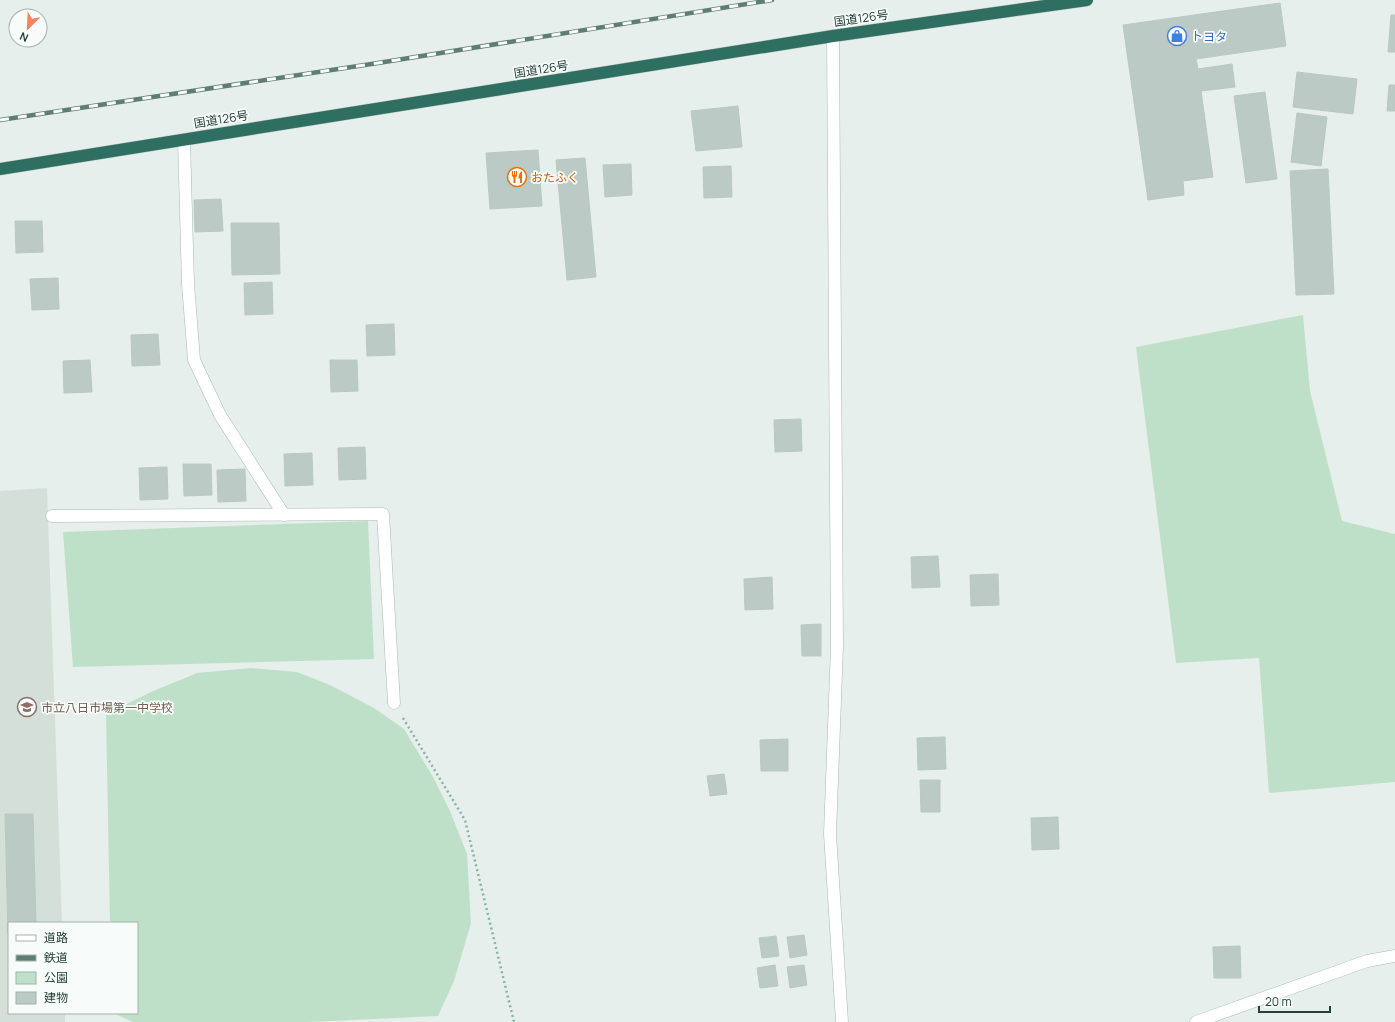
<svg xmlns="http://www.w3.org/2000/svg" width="1395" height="1022" viewBox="0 0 1395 1022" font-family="Manrope,'Noto Sans JP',sans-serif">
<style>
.built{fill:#d4dfda}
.green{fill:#bfe0c8}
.building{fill:#bbcac4;stroke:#b8c9c2}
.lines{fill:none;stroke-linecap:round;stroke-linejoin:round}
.lane-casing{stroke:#a8b8b2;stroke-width:13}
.street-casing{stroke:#a8b8b2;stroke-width:13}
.secondary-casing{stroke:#a4bbb3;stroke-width:13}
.highway-casing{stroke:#c2cac8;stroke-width:13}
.path{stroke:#86b3a5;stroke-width:2.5;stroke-dasharray:2 3;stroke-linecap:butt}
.lane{stroke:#fff;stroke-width:12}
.street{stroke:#fff;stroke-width:12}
.secondary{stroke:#fff;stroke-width:12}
.highway{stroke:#2f6f62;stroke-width:12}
.rail-casing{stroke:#5f7d75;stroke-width:4.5}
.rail{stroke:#f7fbf9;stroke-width:3;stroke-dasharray:9;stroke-linecap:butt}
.labels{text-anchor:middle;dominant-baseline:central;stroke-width:3.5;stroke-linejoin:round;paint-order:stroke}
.street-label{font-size:12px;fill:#24423a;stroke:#f7fbf9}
.shop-label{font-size:12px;fill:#366cbe;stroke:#f7fbf9;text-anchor:start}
.food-label{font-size:12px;fill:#c56008;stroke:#f7fbf9;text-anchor:start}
.education-label{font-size:12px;fill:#785e54;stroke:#f7fbf9;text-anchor:start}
</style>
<rect width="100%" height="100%" fill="#e6efeb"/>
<!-- built -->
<path class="built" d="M47,488L62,923H9V1013H65V1022H0V491Z"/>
<!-- green -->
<path class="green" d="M1303,315L1310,391L1342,521L1395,534V782L1269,793L1259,658L1176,663L1136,347Z
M368,521L374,659L73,667L63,532Z
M251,668L297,672L330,685L374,708L404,729L432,775L450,811L467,854L471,923L454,981L438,1016L309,1022H133L113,1013H137V923H110L106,714L151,692L197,673Z"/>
<!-- building -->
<path class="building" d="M1280,3L1286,46L1196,59L1198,69L1232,64L1235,87L1201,91L1213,177L1183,181L1184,195L1148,200L1123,25Z
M1391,15H1395V52H1388Z
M1297,72L1357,79L1353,114L1293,107Z
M1389,85H1395V111H1387Z
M1265,92L1277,179L1246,183L1234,96Z
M738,106L742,147L696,151L691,111Z
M1297,113L1327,117L1321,166L1291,162Z
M538,150L542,206L490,209L486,153Z
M585,158L596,277L567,280L556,160Z
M631,164L632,195L605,197L603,165Z
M731,166L732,197L704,198L703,167Z
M1328,169L1334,294L1296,295L1290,171Z
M221,199L223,231L195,232L194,200Z
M15,221H42L43,252L16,253Z
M231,223H279L280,274L232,275Z
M58,278L59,309L32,310L30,279Z
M272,282L273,314L245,315L244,283Z
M394,324L395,355L367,356L366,325Z
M158,334L160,365L132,366L131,335Z
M90,360L92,392L64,393L63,361Z
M330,360H357L358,391L331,392Z
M801,419L802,451L775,452L774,420Z
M365,447L366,479L339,480L338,448Z
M312,453L313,485L285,486L284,454Z
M183,464H211L212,495L184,496Z
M167,467L168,499L140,500L139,468Z
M245,469L246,501L218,502L217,470Z
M938,556L940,587L912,588L911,557Z
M998,574L999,605L971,606L970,575Z
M772,577L773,609L745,610L744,579Z
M821,624V656H802L801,625Z
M945,737L946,769L918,770L917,738Z
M788,739V771H761L760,740Z
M724,774L727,794L710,796L707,776Z
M920,780H940V812H921Z
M5,814H33L36,923H9L8,934Z
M1058,817L1059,849L1032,850L1031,818Z
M804,935L807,955L790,958L787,937Z
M776,936L779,956L762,958L759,938Z
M1240,946L1241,978H1214L1213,947Z
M775,965L778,986L760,988L757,968Z
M804,965L807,985L790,988L787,967Z"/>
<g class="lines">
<defs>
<path id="lane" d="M184,140L188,284L194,360L220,415L284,515"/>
<path id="street" d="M52,516L383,514L394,703"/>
<path id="secondary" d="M833,36L837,646L830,834L842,1022
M1196,1022L1367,961L1395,956"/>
<path id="highway" d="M0,169L833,36L1087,0"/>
</defs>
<!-- lane casing -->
<use href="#lane" class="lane-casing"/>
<!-- street casing -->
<use href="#street" class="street-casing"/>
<!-- secondary casing -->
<use href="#secondary" class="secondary-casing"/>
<!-- highway casing -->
<use href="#highway" class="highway-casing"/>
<!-- path -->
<path class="path" d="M403,718L465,820L514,1022"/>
<!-- lane -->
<use href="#lane" class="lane"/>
<!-- street -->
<use href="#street" class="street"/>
<!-- secondary -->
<use href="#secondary" class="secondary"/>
<!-- highway -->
<use href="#highway" class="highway"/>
<defs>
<path id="rail" d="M0,120L378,63L772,0"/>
</defs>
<!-- rail casing -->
<use href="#rail" class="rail-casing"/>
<!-- rail -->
<use href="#rail" class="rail"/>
</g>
<!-- icons -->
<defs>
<symbol id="shop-ring" viewBox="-11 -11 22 22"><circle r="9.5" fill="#f7fbf9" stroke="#3f7fe0" stroke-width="1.5"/><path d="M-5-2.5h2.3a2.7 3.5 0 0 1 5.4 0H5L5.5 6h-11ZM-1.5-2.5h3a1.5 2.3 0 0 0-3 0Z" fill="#3f7fe0"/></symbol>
<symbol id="restaurant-ring" viewBox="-11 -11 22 22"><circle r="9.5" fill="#f7fbf9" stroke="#e8710a" stroke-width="1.5"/><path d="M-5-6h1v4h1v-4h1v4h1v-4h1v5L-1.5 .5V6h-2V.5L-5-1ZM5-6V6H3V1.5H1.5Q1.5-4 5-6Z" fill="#e8710a"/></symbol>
<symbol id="school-ring" viewBox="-11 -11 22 22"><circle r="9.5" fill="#f7fbf9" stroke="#8d6e63" stroke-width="1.5"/><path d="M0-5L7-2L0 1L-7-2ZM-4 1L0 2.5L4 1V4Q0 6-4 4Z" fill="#8d6e63"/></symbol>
</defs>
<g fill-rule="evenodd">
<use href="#shop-ring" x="1166" y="25" width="22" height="22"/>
<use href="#restaurant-ring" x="506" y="166" width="22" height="22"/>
<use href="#school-ring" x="16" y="696" width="22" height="22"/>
</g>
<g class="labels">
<!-- street labels -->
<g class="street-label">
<text transform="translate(861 18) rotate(-8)">国道126号</text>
<text transform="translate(541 69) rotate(-9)">国道126号</text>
<text transform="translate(221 119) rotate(-9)">国道126号</text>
</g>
<!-- shop labels -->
<g class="shop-label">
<text x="1191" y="36">トヨタ</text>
</g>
<!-- food labels -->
<g class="food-label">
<text x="531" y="177">おたふく</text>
</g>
<!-- education labels -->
<g class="education-label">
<text x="41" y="707">市立八日市場第一中学校</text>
</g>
</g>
<!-- legend -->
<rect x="8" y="922" width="130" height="92" fill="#f7fbf9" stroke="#a3b1ad"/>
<rect x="16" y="935" width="20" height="6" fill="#ffffff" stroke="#a3b1ad"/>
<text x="44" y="942" font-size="12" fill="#24423a">道路</text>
<rect x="16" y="955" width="20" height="6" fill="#5f7d75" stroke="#a3b1ad"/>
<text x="44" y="962" font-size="12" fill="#24423a">鉄道</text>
<rect x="16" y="972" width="20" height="12" fill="#bfe0c8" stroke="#a3b1ad"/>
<text x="44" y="982" font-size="12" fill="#24423a">公園</text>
<rect x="16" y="992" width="20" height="12" fill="#bbcac4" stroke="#a3b1ad"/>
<text x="44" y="1002" font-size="12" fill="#24423a">建物</text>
<!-- north arrow -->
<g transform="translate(28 28) rotate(204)"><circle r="19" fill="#f7fbf9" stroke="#a3b1ad"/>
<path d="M0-3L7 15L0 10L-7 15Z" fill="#f4845f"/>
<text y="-6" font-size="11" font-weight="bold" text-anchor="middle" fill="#24423a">N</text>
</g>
<!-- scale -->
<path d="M1259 1006v6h71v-6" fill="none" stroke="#24423a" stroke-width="2"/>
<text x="1265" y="1006" font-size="12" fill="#24423a" stroke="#f7fbf9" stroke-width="3" paint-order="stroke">20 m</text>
</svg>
